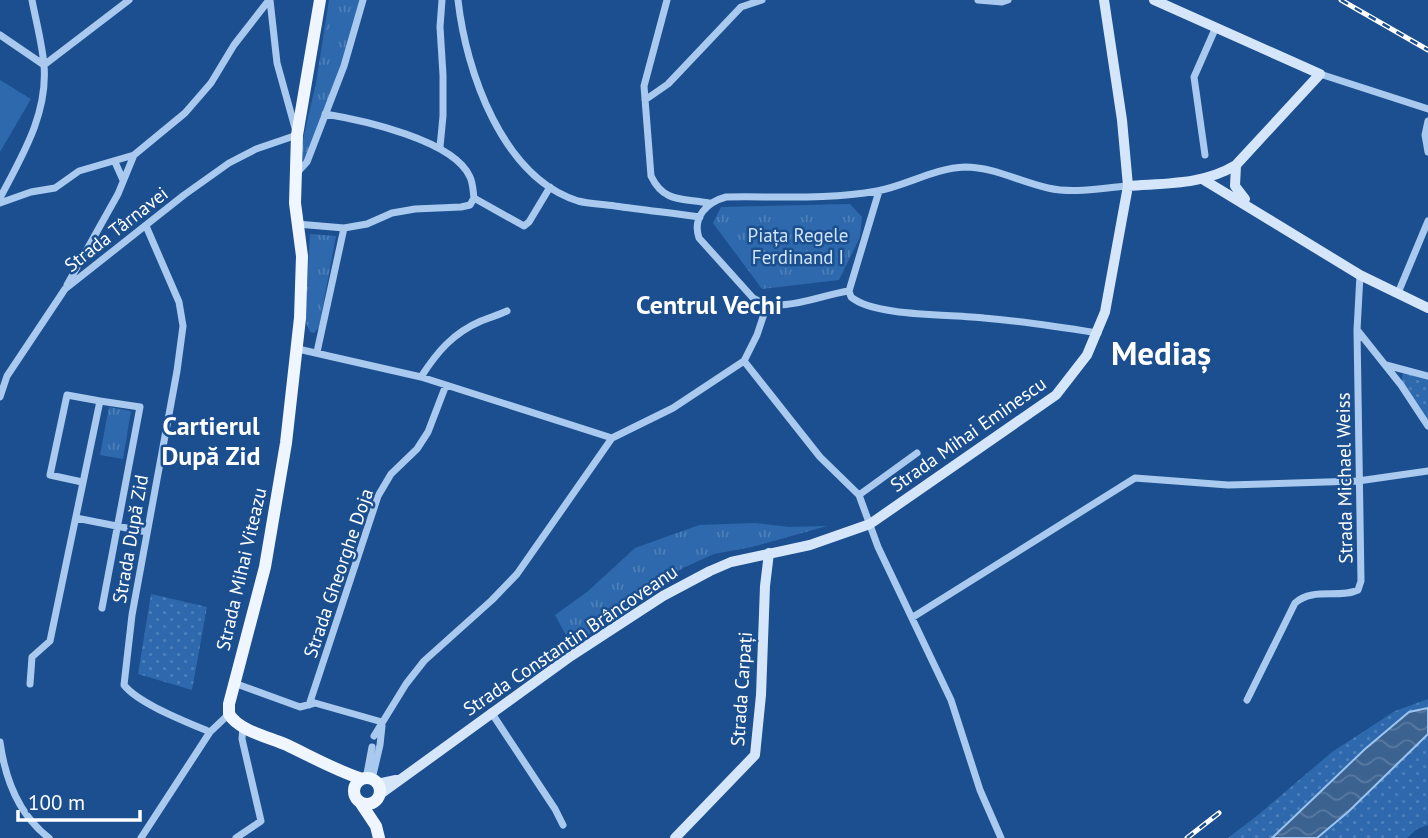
<svg xmlns="http://www.w3.org/2000/svg" width="1428" height="838" viewBox="0 0 1428 838" font-family="'PT Sans',sans-serif">
<style>
.grass{fill:url(#grass-dots)}
.park{fill:url(#park-tufts)}
.pitch{fill:#2e69ad}
.water{fill:url(#water-waves);stroke:#9cc4f0;stroke-width:2}
.lines{fill:none;stroke-linecap:round;stroke-linejoin:round}
.street{stroke:#a9c9ee;stroke-width:7}
.secondary{stroke:#d6e6fa;stroke-width:10}
.primary{stroke:#f0f6ff;stroke-width:12}
.rail-casing{stroke:#fff;stroke-width:5}
.rail{stroke:#1b4f8f;stroke-width:2.5;stroke-dasharray:8;stroke-linecap:butt}
.labels{text-anchor:middle;dominant-baseline:central;stroke-width:5;stroke-linejoin:round;paint-order:stroke}
.street-label{font-size:19px;fill:#fff;stroke:#1b4f8f}
.park-label{font-size:19px;fill:#cfe3fa;stroke:#1b4f8f}
.district-label{font-size:26px;font-weight:bold;fill:#fff;stroke:#1b4f8f}
.town-label{font-size:33px;font-weight:bold;fill:#fff;stroke:#1b4f8f}
</style>
<defs>
<pattern id="grass-dots" width="8" height="8" patternUnits="userSpaceOnUse" patternTransform="scale(1.75)"><rect width="8" height="8" fill="#2e69ad"/><path d="M2 2h.1M6 6h.1" fill="none" stroke="#4d80b9" stroke-width="1.8" stroke-linecap="round"/></pattern>
<pattern id="park-tufts" width="24" height="20" patternUnits="userSpaceOnUse" patternTransform="scale(1.75)"><rect width="24" height="20" fill="#2e69ad"/><path d="M3 7l-1-3M5 7V3M7 7l1-3M15 17l-1-3M17 17v-4M19 17l1-3" fill="none" stroke="#4d80b9"/></pattern>
<pattern id="water-waves" width="16" height="10" patternUnits="userSpaceOnUse" patternTransform="scale(1.75)"><rect width="16" height="10" fill="#3c6290"/><path d="M0 5q4-4 8 0t8 0" fill="none" stroke="#597aa1"/></pattern>
</defs>
<rect width="100%" height="100%" fill="#1b4f8f"/>
<!-- grass -->
<path class="grass" d="M1403,372L1428,376V426L1401,385Z
M151,594L207,607L192,690L138,674Z
M1428,699V708L1409,712L1365,749L1272,838H1228L1258,815L1332,752L1395,711Z
M1428,734V825L1417,829L1407,838H1317L1348,812Z"/>
<!-- park -->
<path class="park" d="M329,0H363L344,66L307,162L295,174L316,83Z
M850,204L862,217L860,237L839,280L762,289L713,223L721,207Z
M310,234L336,236L319,327L314,333L310,332L305,321Z
M109,407L131,411L123,459L100,455Z
M755,523L789,527L827,526L752,547L714,554L683,568L593,626L594,631L572,646L555,615L587,592L635,548L699,525Z"/>
<!-- pitch -->
<path class="pitch" d="M0,80L31,99L0,152Z"/>
<!-- water -->
<path class="water" d="M1428,708V734L1348,812L1317,838H1272L1365,749L1409,712Z"/>
<g class="lines">
<!-- street -->
<path class="street" d="M458,0C466,71 502,177 578,201C589,204 603,204 615,206C643,210 671,213 700,217
M667,0L644,86L651,176C664,203 682,198 709,203
M978,0L1002,2L1008,0
M0,35L44,65
M44,65L129,0
M1320,74L1428,109
M645,100L668,84L741,7L762,0
M325,114C362,120 454,140 470,177C473,183 473,191 474,198
M1428,121L1425,135L1428,152
M440,147L443,116V75L440,27L442,0
M1205,155L1194,77L1216,27
M115,162L123,180
M296,174L307,162L344,66L363,0
M0,198C22,156 48,114 44,65C42,43 36,21 32,0
M474,198L524,226L529,222L550,187
M0,203L31,192L55,188L79,171L134,155L185,113L211,83L234,45L269,0
M297,224L344,228L317,352
M146,226L179,302L183,326L177,371L132,615L124,685C139,704 187,722 210,732
M344,228L367,224L392,213L415,209L461,207L470,205L474,198
M67,285L118,194L134,155
M849,291C819,295 781,315 753,298L699,238C692,217 707,202 726,197C775,196 828,200 877,191C906,186 934,168 965,167C994,167 1020,182 1048,188C1074,194 1101,188 1128,186
M849,291L851,297C875,317 952,314 984,318C1022,321 1060,327 1098,333
M849,291L879,191
M1398,293L1428,221
M1358,331L1401,385L1428,426
M298,349L421,377L612,438
M744,361L820,457L859,495L878,547L951,700L980,790L1001,838
M1386,365L1428,376
M421,377C437,352 453,333 481,321C489,318 498,315 507,311
M0,397L7,376L65,289L184,195L229,163L256,149L297,135L277,63L270,0
M100,401L140,407L102,608
M859,495L917,453
M76,518L147,532
M913,617L1135,478L1228,485L1358,481L1428,471
M234,683L300,707L315,703L382,722
M30,684L32,657L50,641L100,401L67,395L50,475L82,482
M1247,700L1295,603C1313,587 1339,599 1358,590L1361,581L1357,330L1360,275
M309,705L378,496L391,474L417,449L428,432L446,385
M491,712L555,809L563,825
M374,736L406,684L424,661L492,600L517,574L612,438L673,408L744,361L757,335L767,305
M0,742C5,778 19,815 49,838
M366,779L372,747
M372,779L380,745L382,726
M141,838L210,732L229,714
M236,838L261,821L242,739L243,727"/>
<!-- secondary -->
<path class="secondary" d="M1236,165L1235,186L1245,199
M1204,180L1360,275L1428,308
M1128,186C1166,183 1203,185 1236,165L1320,74L1154,0
M377,784L396,780
M379,795L571,656L663,596L710,571L731,562L810,545L870,524L1056,395L1087,355L1105,312L1128,186L1122,120L1104,0
M675,838L755,755L761,695L765,586L769,553"/>
<!-- primary -->
<path class="primary" d="M320,0L297,135L295,203L302,256L300,318L286,443L265,567L229,704V714C239,731 269,737 287,745C312,757 335,770 362,779
M354 791a13 13 0 1 1 26 0a13 13 0 1 1-26 0Z
M360,802L376,826L379,838"/>
<defs>
<path id="rail" d="M1341,0L1428,50
M1187,838L1219,813"/>
</defs>
<!-- rail casing -->
<use href="#rail" class="rail-casing"/>
<!-- rail -->
<use href="#rail" class="rail"/>
</g>
<g class="labels">
<!-- street labels -->
<g class="street-label">
<text transform="translate(116 229) rotate(-38)">Strada Târnavei</text>
<text transform="translate(968 434) rotate(-35)">Strada Mihai Eminescu</text>
<text transform="translate(1344 478) rotate(-91)">Strada Michael Weiss</text>
<text transform="translate(130 539) rotate(-80)">Strada După Zid</text>
<text transform="translate(241 569) rotate(-77)">Strada Mihai Viteazu</text>
<text transform="translate(338 573) rotate(-71)">Strada Gheorghe Doja</text>
<text transform="translate(570 640) rotate(-34)">Strada Constantin Brâncoveanu</text>
<text transform="translate(741 689) rotate(-86)">Strada Carpați</text>
</g>
<!-- park labels -->
<g class="park-label">
<text x="798" y="235">Piața Regele<tspan x="798" dy="22">Ferdinand I</tspan></text>
</g>
<!-- district labels -->
<g class="district-label">
<text x="709" y="304">Centrul Vechi</text>
<text x="211" y="425">Cartierul<tspan x="211" dy="30">După Zid</tspan></text>
</g>
<!-- town labels -->
<g class="town-label">
<text x="1161" y="352">Mediaș</text>
</g>
</g>
<!-- scale -->
<path d="M18 810v10h122v-10" fill="none" stroke="#ffffff" stroke-width="3.5"/>
<text x="28" y="810" font-size="21" fill="#ffffff" stroke="#1b4f8f" stroke-width="5" paint-order="stroke">100 m</text>
</svg>
